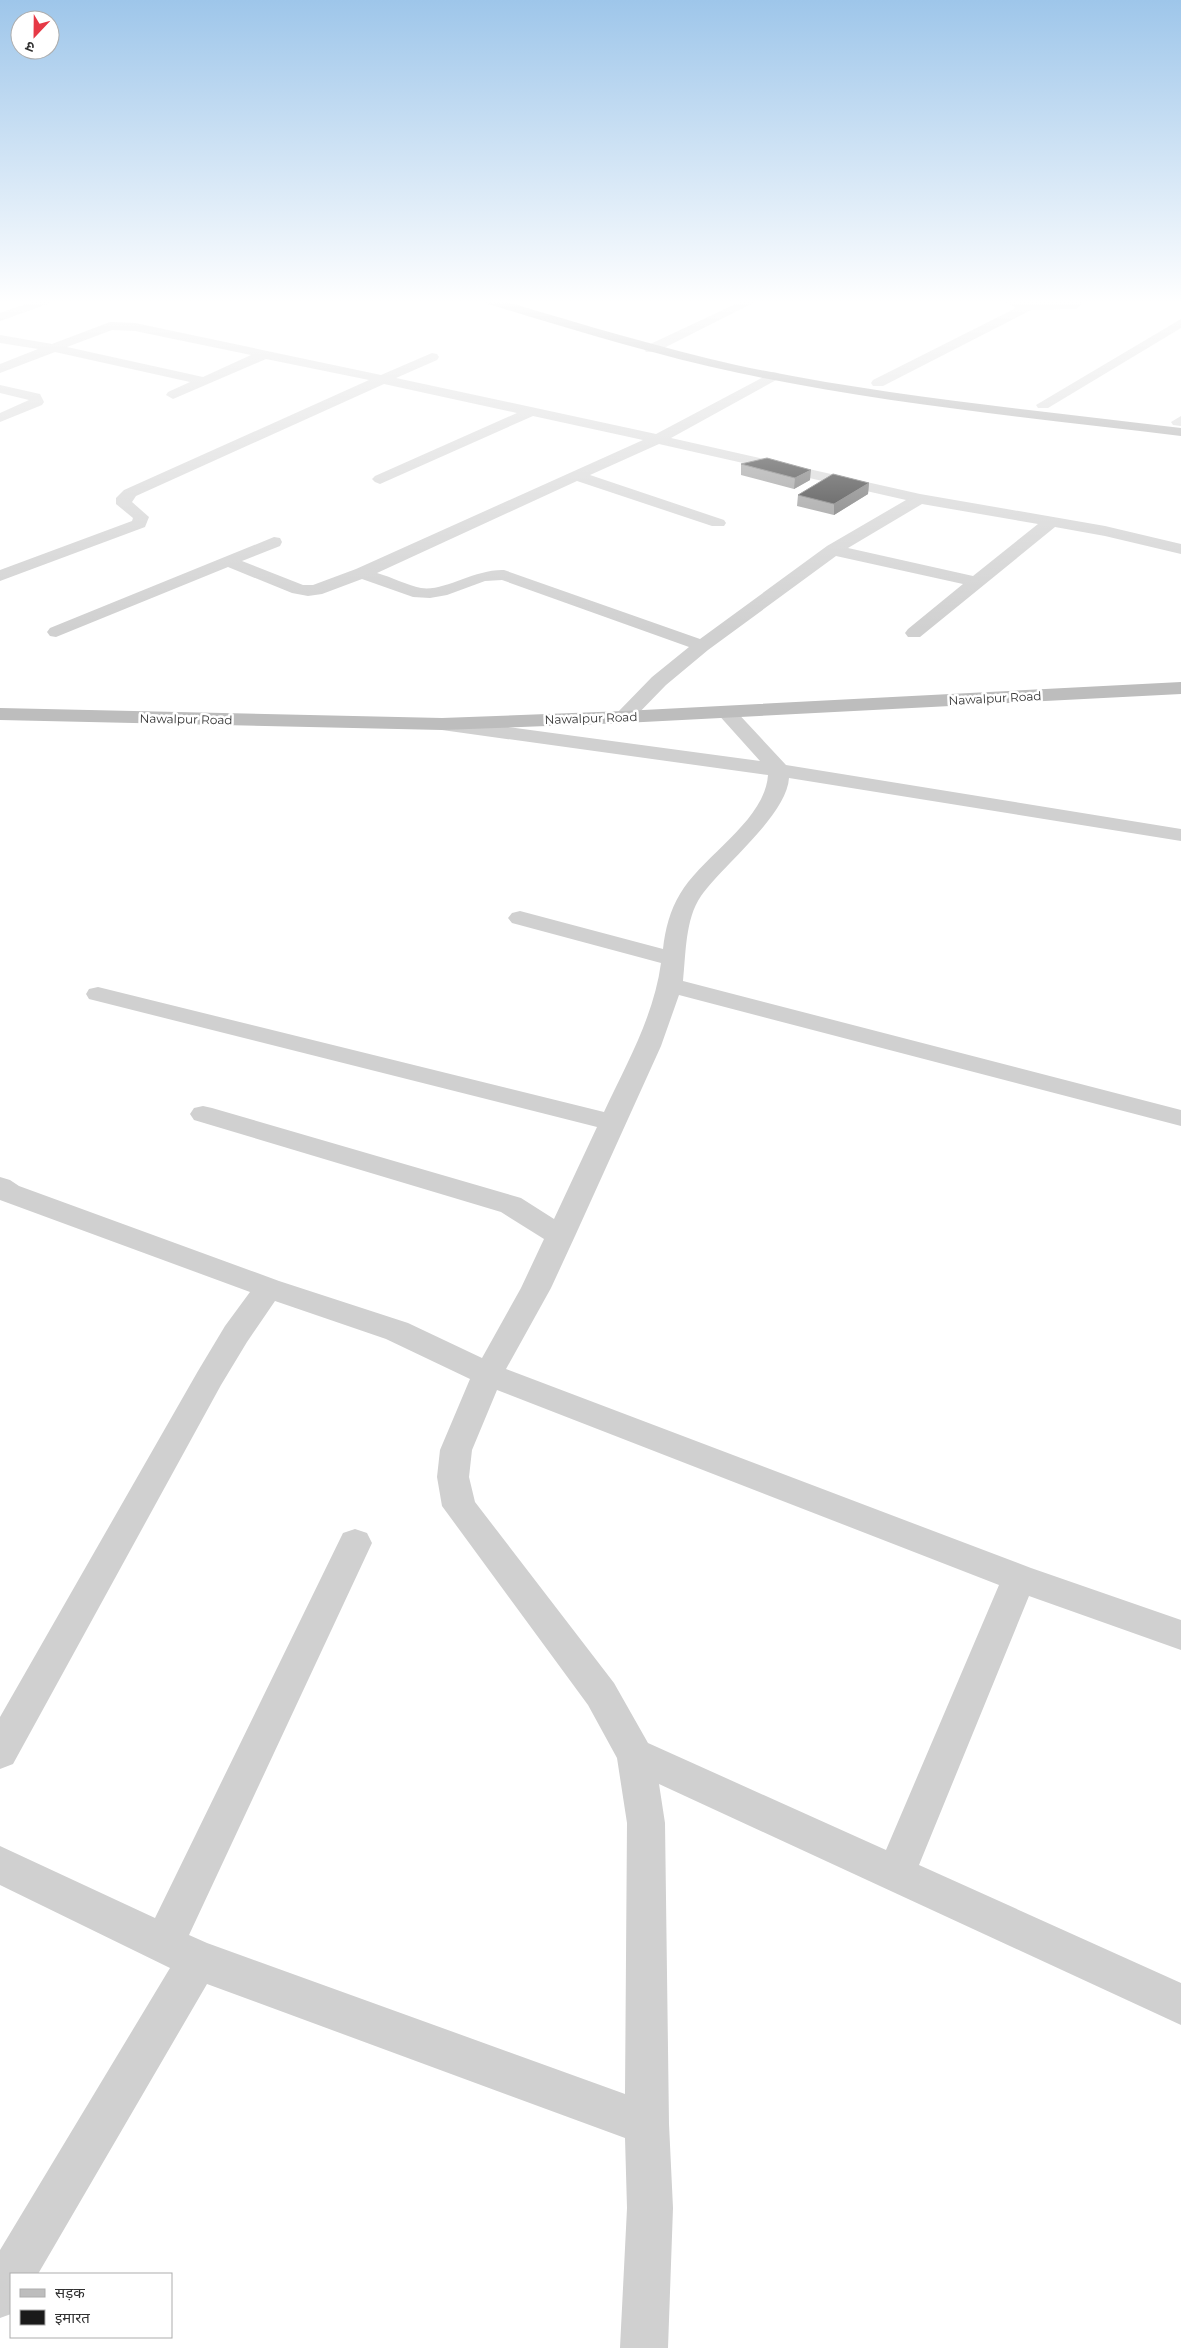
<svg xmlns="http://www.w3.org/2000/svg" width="1181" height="2348" viewBox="0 0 1181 2348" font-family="Montserrat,'Noto Sans Devanagari',sans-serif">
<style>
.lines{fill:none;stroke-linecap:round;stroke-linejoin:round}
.street{fill:#d0d0d0;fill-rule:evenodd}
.secondary{fill:#bdbdbd;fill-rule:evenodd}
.highway{fill:#9a9a9a;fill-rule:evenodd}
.wall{fill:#8c8c8c}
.shaded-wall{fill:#5f5f5f}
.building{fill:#1a1a1a;stroke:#5f5f5f}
.labels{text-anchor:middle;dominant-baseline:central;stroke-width:5;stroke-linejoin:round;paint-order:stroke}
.far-street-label{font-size:12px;fill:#333;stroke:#fff}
</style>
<rect width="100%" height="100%" fill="#fff"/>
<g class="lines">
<!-- street -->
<path class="street" d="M34,301H50L48,304L0,321V313Z
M742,301H757L656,352H646L644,349L646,346Z
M1003,301H1083L1078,308L1074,309L1031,310L883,386H873L871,383L873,380L1016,308Z
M1181,319V328L1048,408H1038L1036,405Z
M110,322L135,323L381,375L432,353L437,354L439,357L437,360L396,378L656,434L773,372L778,373L780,376L778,379L671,438L920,494L1105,526L1181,544V554L1105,536L1055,527L920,637H908L905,633L908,629L963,584L836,556L708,650L666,685L631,721L624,723L617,721L614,717L617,713L652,677L689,647L502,580L485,581L447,595L430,598L413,597L362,579L322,594L308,596L292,593L228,567L56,637L50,636L47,632L50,628L274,537L280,538L282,542L280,546L242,561L303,585H313L356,569L643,440L533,416L380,484L375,482L372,479L375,476L517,413L384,384L136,496L132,502L149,517L145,527L0,581V570L132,521L133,518L116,504V498L124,490L369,380L266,359L173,399L166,395L168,392L190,382L55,352L0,373V364L38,349L0,343V335L52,344ZM112,330L135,331L251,355L203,377L67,347ZM659,444L906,500L827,546L700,639L504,570C474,569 444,592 421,588C407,585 391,577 377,573L577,481L712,526H724L726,523L724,520L590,475ZM922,504L1038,524L973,576L848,548Z
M0,385L40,394L44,402L42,405L0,422V413L29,400L0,393Z
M1181,416V426L1173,425L1171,422Z
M726,706L733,708L786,765L1181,829V841L789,778C787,815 723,865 701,896C685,919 686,954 683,981L1181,1110V1126L679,995L661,1046L575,1236L551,1288L506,1369L1031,1568L1181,1620V1650L1029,1596L919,1865L1181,1983V2025L659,1784L665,1823L669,2124L673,2208L668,2348H620L627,2208L625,2138L207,1984L38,2274H11V2314L0,2318V2250L170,1968L0,1885V1846L155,1918L343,1533L355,1529L367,1533L372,1543L189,1935L207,1943L625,2094L627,1823L617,1758L588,1705L442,1506L437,1477L440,1450L470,1379L386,1339L275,1301L247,1342L221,1385L13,1764L0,1769V1717L198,1371L225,1326L250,1292L0,1200V1177L10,1180L19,1186L279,1281L408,1323L482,1358L521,1288L544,1239L501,1212L194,1120L190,1114L194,1108L203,1106L212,1108L521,1198L554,1219L597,1127L89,999L86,994L89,989L98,987L604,1112C626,1065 654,1016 661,963L512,923L508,918L512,913L520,911L663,949C665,930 670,910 680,894C702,856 765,821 768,775L442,730L435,728L432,724L435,720L442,718L760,761L716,712L719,708ZM497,1390L999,1585L886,1850L648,1743L614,1683L475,1502L469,1477L472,1450Z"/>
<!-- secondary -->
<path class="secondary" d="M1181,682V694L624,723L442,730L0,720V708L442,718L624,711Z"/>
<!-- highway -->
<path class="highway" d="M486,301H504C581,324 658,347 736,365C883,396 1033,410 1181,428V436C1034,418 885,404 739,373C654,355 571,329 488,304Z"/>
</g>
<!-- wall -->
<path class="wall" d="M741,464L810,480L794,489L741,475Z
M869,483L868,494L834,515L797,506L798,495Z"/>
<!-- shaded-wall -->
<path class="shaded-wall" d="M811,470L810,480L794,489L795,478Z
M869,483L868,494L834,515V504Z"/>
<!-- building -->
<path class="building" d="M767,458L811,470L795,478L741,464Z
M833,474L869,483L834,504L798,495Z"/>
<!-- sky -->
<linearGradient id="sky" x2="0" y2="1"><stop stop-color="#9ec6ea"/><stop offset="0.48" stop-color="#fff"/><stop offset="1" stop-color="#fff" stop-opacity="0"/></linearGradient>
<rect width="1181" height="629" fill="url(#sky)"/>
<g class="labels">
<!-- far-street labels -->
<g class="far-street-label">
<text transform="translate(995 698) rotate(-3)">Nawalpur Road</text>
<text transform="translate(591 718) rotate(-2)">Nawalpur Road</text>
<text transform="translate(186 719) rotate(1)">Nawalpur Road</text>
</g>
</g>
<!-- legend -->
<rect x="10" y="2273" width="162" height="65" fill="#ffffff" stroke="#adadad"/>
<rect x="20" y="2289" width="25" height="8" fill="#bdbdbd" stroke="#adadad"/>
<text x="55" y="2298" font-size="15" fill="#333333">सड़क</text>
<rect x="20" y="2310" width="25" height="15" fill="#1a1a1a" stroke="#adadad"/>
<text x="55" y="2323" font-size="15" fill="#333333">इमारत</text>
<!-- north arrow -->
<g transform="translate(35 35) rotate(202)"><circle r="24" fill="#ffffff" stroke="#adadad"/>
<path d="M0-4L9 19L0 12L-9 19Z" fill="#e63946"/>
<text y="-8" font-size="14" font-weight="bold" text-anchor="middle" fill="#333333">उ</text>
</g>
</svg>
